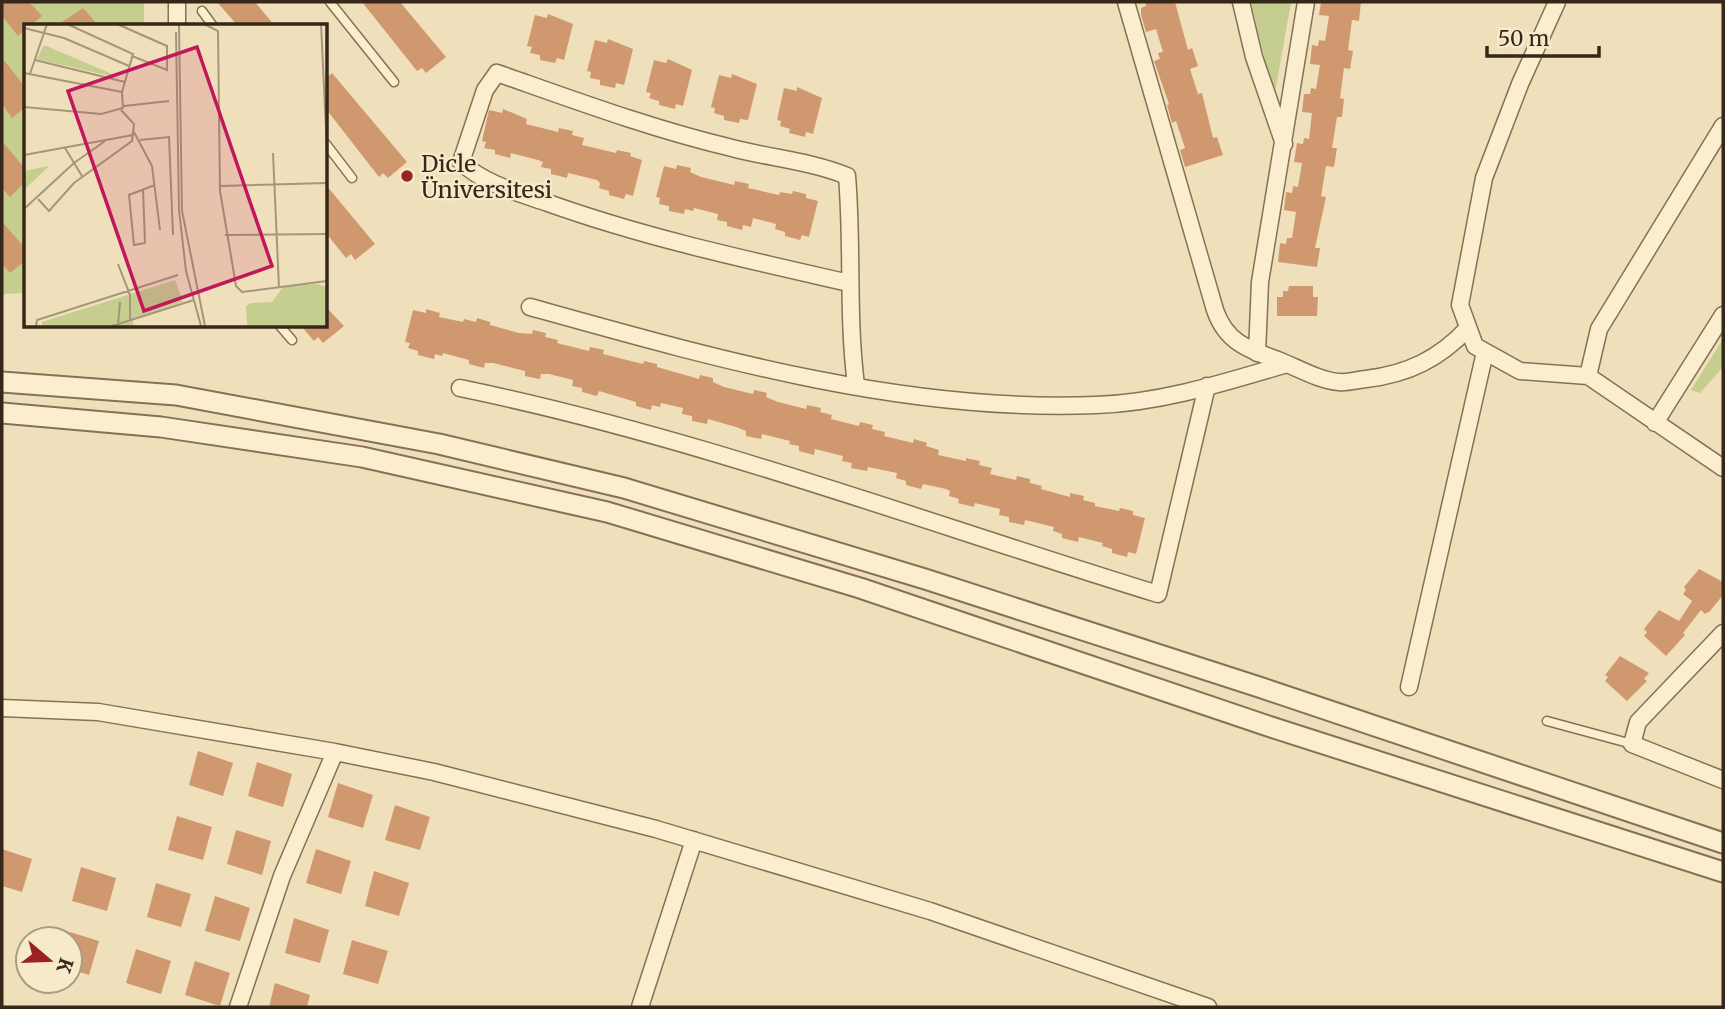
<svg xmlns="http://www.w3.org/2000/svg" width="1725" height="1009" viewBox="0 0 1725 1009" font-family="Merriweather,serif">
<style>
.green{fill:#c5cd8f}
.building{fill:#d0986f}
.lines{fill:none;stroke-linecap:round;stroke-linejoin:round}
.service-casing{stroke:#877054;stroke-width:11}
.minor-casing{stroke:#877054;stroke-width:19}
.tertiary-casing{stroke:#877054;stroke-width:23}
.service{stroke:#faeece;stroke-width:8}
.minor{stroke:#faeece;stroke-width:16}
.tertiary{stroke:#faeece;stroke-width:19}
.poi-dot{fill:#922;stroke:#f7eacb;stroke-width:2.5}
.labels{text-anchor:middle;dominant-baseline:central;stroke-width:5;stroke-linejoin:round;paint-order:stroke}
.poi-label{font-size:23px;fill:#35281a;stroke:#f7eacb;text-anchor:start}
.inset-road{fill:none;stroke:#a5967b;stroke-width:2}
.view{fill:#c2185b;fill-opacity:0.15;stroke:#c2185b;stroke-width:3.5}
.inset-edge{fill:none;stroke:#35281a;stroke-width:3.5}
</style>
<rect width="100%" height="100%" fill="#efe0bb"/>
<!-- green -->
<path class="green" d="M2,2H144V26H26V293L2,294Z
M1251,2H1291L1274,99Z
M1723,339V367L1700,393L1691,390Z"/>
<!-- building -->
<path class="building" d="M2,2H29L42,16L18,36L2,16Z
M217,2H255L275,26H238Z
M362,2H400L446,57L426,73L422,68L417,71Z
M1145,2H1175L1188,50L1192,48L1198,66L1190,69L1198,94L1202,93L1213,138L1217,137L1223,155L1185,167L1180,150L1185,148L1176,121L1172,123L1167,105L1169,104L1154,61L1160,59L1158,53L1163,52L1156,29L1146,32L1141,15V8L1146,6Z
M1321,2H1361L1359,21L1352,20L1348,50L1353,51L1350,69L1344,68L1340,98L1344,99L1342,117H1337L1332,148H1337L1334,167L1326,166L1321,196L1326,197L1315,248H1320L1317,267L1278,262L1280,243L1286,244L1287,238H1292L1296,212L1284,210L1286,192L1292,193L1293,186L1298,187L1302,163L1294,162L1297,143L1303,144L1304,138L1309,139L1312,113L1302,112L1304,94H1310L1311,88L1316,89L1320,65L1310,64L1312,45L1318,46L1319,40L1325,41L1329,16L1319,15Z
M83,8L99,26H56Z
M548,14L573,24L564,60L557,58L555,63L540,60V55L530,53L532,47L527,46L535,15L547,18Z
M608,39L633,49L624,85L616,83L615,88L600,85V80L590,78L591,72L587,71L595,40L607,43Z
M2,58L26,88V107L12,118L2,104Z
M668,59L692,70L683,106L676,104L675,109L659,105V101L649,98L651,93L646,92L654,60L666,63Z
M332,73L407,162L388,178L383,173L379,177L326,109V78Z
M732,74L757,84L748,120L740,119L739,123L724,120V116L714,113L715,108L711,107L719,75L731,78Z
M797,87L822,98L813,134L806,132L805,137L789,133L790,129L780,126L781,121L777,120L784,88L797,91Z
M503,109L527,119L526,124L558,132L559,128L573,131L572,135L584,138L582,145L616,153L617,150L631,153L630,156L642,160L633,196L626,194L624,199L609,195V191L599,188L600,183L597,180L568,173L567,178L551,174V169L541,167L543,162L538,160L511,153L510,158L495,154V150L484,148L486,142L482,141L489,110L502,113Z
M2,141L26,170V181L10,197L2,188Z
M677,165L691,168L690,172L701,177L734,185L735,181L749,184L748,188L779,195L780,192L792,194L793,191L806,194V198L818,201L809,237L802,235L800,240L785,236V232L775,229L776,224L753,218L751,227L743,225L742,230L727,226V222L717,220L718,214L694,208L693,211L685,209L684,214L669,211V206L659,204L660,198L656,197L664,166L676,169Z
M326,185L375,244L355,260L351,254L346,258L326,233Z
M2,222L26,249V260L10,273L2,264Z
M1289,286H1313V297H1318L1317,316H1277V297H1283V291H1288Z
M326,307L344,326L323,343L318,337L314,341L301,326H326Z
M426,309L440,313L439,317L463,322L464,319L476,322L477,318L490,322V325L519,333L532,334L533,330L546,333L545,337L558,340L557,343L589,351L590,347L604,350L603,354L643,364L644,361L657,364V367L699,379L700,375L713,378V382L724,387L753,394L754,390L767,393L766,397L778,402L806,409L807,405L821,408L820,412L832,415L831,419L859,426L860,422L873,425L872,429L885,432L884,436L913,443L914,439L927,443L926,446L939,450L938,455L966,461V458L980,461L979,465L992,468L990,474L1016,480L1017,476L1030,479V483L1042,486L1041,489L1070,497V493L1084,496L1083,500L1095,503V506L1119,511L1120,508L1133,511V515L1145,518L1136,554L1128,552L1127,557L1112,553V549L1102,546L1103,543L1079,537L1078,542L1062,538V534L1053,531L1054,527L1025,520L1024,525L1009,522V517L999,515L1000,509L975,503L974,507L958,503L959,499L949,496L950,491L946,489L923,484L921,489L906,485V481L896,478L897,473L868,467L867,471L851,468L852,463L842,461L843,456L815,449L814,455L799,451V446L789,444L790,441L762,434L761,439L746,436V431L736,427L708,419L707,424L692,421V416L682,414L683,408L661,403L660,407L652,405L651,410L636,406V402L599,391L597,396L582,392V388L572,386L573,380L549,374H541L540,379L525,376V371L493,363H485L484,368L469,364V360L443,353L442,356L435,354L434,359L418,355V351L408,348L410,343L405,342L413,310L426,313Z
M1699,569L1723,582V595L1710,611L1705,614L1701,610L1683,633L1685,635L1666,656L1644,636L1647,632L1644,629L1659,610L1679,621L1692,601L1683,594L1686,590L1684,587Z
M1620,656L1649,673L1644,679L1647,681L1627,701L1605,681L1608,677L1605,675Z
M198,751L233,763L223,796L189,785Z
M257,762L292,774L283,807L248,796Z
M338,783L373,795L363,828L328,817Z
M395,805L430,817L420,850L385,840Z
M177,816L212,827L203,860L168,850Z
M236,830L271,841L262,875L227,864Z
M2,849L32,859L22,892L2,886Z
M316,849L351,861L341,894L306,883Z
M81,867L116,878L107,911L72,901Z
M374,871L409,883L399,916L365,906Z
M156,883L191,894L181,927L147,917Z
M215,896L250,908L240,941L205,931Z
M294,918L329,930L320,963L285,953Z
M70,932L99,941L89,975L70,969Z
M352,940L388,951L378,984L343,974Z
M136,949L171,961L161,994L126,983Z
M195,961L230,973L220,1006L185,995Z
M275,983L310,995L307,1007H269Z"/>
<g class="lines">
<defs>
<path id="service" d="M330,2L394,82
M202,11L213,26
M326,144L352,178
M280,326L292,340
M1547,721L1632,744"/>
<path id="minor" d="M1126,2L1215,310C1226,342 1247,349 1278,360C1296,367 1320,381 1339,382C1347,383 1357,380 1366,379C1408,374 1439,359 1468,328
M1241,2L1254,57L1284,144
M1557,2L1520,84L1484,178L1460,305L1475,346L1520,371L1588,376L1723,468
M177,26V2
M849,283C748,260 646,238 548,203C519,193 484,184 461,162L485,90L497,73C574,100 652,129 732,148C770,158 810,161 847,176C853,246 847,315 856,385
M530,307C713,358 904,413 1096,405C1161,403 1226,382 1287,364
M1257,353L1260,282L1306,2
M1588,376L1599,329L1723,126
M460,388C698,437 926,523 1158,594L1207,386
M1655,423L1723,315
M1723,633L1638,722L1632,744L1723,780
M1409,687L1485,352
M2,708L98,712L335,752L434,772L656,829L930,911L1208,1007
M238,1007L282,876L335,752
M640,1007L694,840"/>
<path id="tertiary" d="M2,382L176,395L439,444L624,488L925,579L1259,687L1723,843
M2,413L161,427L362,457L607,512L860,588L1271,727L1723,872"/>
</defs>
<!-- service casing -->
<use href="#service" class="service-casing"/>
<!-- minor casing -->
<use href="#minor" class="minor-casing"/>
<!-- tertiary casing -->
<use href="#tertiary" class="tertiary-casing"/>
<!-- service -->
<use href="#service" class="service"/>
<!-- minor -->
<use href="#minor" class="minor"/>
<!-- tertiary -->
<use href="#tertiary" class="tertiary"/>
</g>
<!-- markers -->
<circle class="poi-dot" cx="407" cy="176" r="7"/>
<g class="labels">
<!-- poi labels -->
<g class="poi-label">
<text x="421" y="163">Dicle<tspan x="421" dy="26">Üniversitesi</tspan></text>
</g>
</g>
<!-- overview -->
<g transform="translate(24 24)">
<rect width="303" height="303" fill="#efe0bb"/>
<path d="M20,21L95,53V54L13,35ZM24,142V143L0,166V147ZM151,256L159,278L108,295L110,302H18V298ZM293,260L303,263V302H223L222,282L227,279L248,278L259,263Z" fill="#c5cd8f"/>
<path class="inset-road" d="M93,0L143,22V46L108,32M155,0L158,187L181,302M180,0L194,7L196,167L212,262L218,268L303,257M297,0L303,126M0,4L40,14L105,42M152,8L155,186L162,247L177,302M11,36L101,58M0,49L98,68M6,50L23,0M100,82L145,77M0,83L77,90L99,84L98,68L109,30L43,0M110,108L128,142L136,206M116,116L145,113L149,211M41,124L58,152M249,129L255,264M0,131L109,111M196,162L303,159M119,166L121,219L110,221L105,171L131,161M14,175L25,187L50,159L108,117L110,100L97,86M0,185L50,139L81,117M201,211L303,210M94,240L106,271V297M94,301L96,278M12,302L13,296L154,251M88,302L170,276"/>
<path class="view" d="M173,23L248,242L120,287L44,67Z"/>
<rect width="303" height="303" class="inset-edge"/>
</g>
<!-- border -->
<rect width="1725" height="1009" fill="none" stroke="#35281a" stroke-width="7"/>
<!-- north arrow -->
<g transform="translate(49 960) rotate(109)"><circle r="33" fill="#f7eacb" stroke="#a99c84" stroke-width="2"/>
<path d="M0-5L12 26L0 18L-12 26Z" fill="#992222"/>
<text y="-10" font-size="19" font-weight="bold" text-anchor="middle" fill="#35281a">K</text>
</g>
<!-- scale -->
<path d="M1487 46v10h112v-10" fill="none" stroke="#35281a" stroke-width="3.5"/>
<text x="1498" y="46" font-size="21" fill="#35281a" stroke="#f7eacb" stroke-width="5" paint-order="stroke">50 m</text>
</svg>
